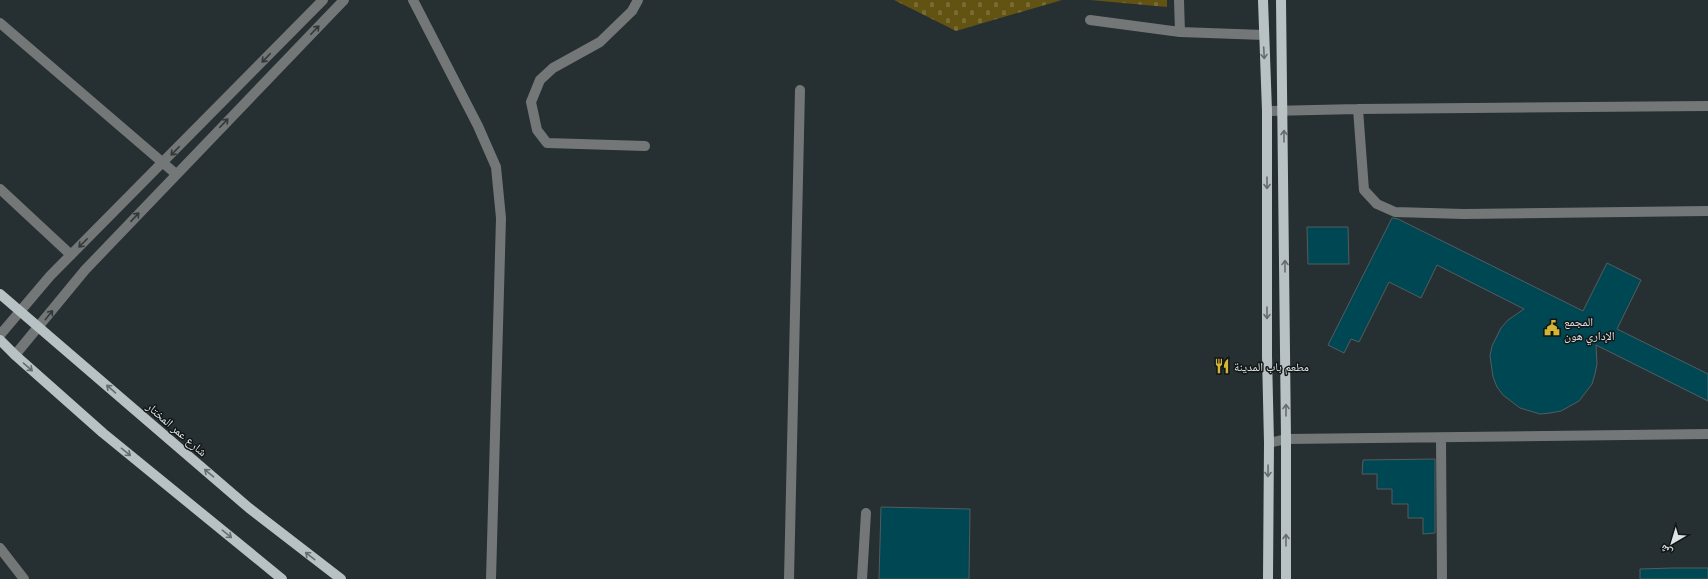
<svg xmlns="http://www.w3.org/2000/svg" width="1708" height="579" viewBox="0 0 1708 579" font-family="'Golos Text','Noto Naskh Arabic',sans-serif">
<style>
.cemetery{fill:url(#cemetery-stones)}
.building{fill:#004754;stroke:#535d60}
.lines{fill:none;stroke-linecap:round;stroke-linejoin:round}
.minor{stroke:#737778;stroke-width:10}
.major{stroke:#b8c2c4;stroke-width:10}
.oneway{stroke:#343839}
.oneway2{stroke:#656c6e}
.labels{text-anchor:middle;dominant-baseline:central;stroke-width:3;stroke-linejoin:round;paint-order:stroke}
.poi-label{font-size:12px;fill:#dde3e5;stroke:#121617;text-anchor:start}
.street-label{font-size:12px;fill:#dde3e5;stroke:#121617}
</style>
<defs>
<pattern id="cemetery-stones" width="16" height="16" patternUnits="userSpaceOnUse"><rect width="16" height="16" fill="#625313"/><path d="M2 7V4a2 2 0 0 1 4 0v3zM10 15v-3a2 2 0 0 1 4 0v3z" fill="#786c35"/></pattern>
</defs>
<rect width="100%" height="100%" fill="#262f31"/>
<!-- cemetery -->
<path class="cemetery" d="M894,0H1062L956,31Z
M1090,0H1167V7Z"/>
<!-- building -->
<path class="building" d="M1392,218L1398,219L1583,311L1607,263L1641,280L1617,329L1708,374V401L1596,345L1597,364L1595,374L1592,384L1579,401L1561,411L1550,413L1540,414L1520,408L1503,395L1497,387L1493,377L1490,356L1492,346L1501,328L1508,320L1524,309L1437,265L1421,298L1389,282L1359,342L1351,339L1344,353L1328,345Z
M1307,227H1348L1349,264H1308Z
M1435,459V533L1423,534V518H1408V504H1392V489H1377V474H1362L1363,460Z
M881,507L970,509L969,579H879Z
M1672,568H1708V579H1640V569Z"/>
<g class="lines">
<!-- minor -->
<path class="minor" d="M413,0L478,126L496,167L501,218L491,579
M638,0L632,11L600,42L553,68L540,80L531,102L537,130L547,143L645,146
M1179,0L1180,32
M1090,20L1180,32L1264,35
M0,23L176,174
M1358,109L1364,190L1377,204L1395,212L1464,214L1708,211
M1267,111L1358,109L1708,106
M0,189L71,255
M0,335L50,276L323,0
M15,355L85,270L344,0
M1441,438L1442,579
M1269,443L1286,439L1708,434
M0,548L24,579
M789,579L800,90
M862,579L866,513"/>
<!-- major -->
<path class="major" d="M1263,0L1267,111V356L1269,443L1268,579
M1281,0L1286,439V579
M0,294L249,508L341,579
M0,340L15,355L103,433L282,579"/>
</g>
<!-- one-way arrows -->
<defs><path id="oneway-shaft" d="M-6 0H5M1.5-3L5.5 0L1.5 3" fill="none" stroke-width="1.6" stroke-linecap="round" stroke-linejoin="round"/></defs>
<g class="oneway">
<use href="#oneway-shaft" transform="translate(315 30) rotate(-46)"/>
<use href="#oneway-shaft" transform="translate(266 58) rotate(134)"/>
<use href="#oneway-shaft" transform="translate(224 123) rotate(-46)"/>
<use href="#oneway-shaft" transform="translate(175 151) rotate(134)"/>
<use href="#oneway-shaft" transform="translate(135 217) rotate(-47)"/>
<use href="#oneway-shaft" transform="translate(83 243) rotate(135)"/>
<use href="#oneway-shaft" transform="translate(49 315) rotate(-51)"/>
</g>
<g class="oneway2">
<use href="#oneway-shaft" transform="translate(1264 53) rotate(87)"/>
<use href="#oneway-shaft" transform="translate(1284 136) rotate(-90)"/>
<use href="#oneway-shaft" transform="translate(1267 183) rotate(90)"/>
<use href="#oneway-shaft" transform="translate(1285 266) rotate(-90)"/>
<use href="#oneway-shaft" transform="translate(1267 313) rotate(90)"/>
<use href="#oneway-shaft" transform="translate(28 367) rotate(41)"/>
<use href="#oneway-shaft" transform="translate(111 389) rotate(-139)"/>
<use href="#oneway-shaft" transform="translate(1286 410) rotate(-90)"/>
<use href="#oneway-shaft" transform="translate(126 452) rotate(39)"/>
<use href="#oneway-shaft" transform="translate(1268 471) rotate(91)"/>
<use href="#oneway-shaft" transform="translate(209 473) rotate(-140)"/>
<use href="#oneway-shaft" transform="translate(227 534) rotate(39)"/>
<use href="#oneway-shaft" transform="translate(1286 540) rotate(-90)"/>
<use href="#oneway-shaft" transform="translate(310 556) rotate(-142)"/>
</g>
<!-- icons -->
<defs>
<symbol id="civic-bare" viewBox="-9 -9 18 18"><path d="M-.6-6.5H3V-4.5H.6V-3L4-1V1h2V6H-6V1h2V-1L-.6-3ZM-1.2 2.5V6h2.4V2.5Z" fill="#d4b635" stroke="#121617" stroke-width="2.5" paint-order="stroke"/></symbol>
<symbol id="restaurant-bare" viewBox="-9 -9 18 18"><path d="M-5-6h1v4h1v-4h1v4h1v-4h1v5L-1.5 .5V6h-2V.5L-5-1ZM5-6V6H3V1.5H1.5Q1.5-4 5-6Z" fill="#d4b635" stroke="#121617" stroke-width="2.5" paint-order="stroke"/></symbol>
</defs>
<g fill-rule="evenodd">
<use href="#civic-bare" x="1541" y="317" width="22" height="22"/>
<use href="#restaurant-bare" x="1211" y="355" width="22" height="22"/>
</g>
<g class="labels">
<!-- poi labels -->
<g class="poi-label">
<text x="1564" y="321">المجمع<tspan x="1564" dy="14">الإداري هون</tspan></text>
<text x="1234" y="366">مطعم باب المدينة</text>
</g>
<!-- street labels -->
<g class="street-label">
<text transform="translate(177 429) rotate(41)">شارع عمر المختار</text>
</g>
</g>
<!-- north arrow -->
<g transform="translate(1672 543) rotate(218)" stroke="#121617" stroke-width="3" paint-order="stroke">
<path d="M0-3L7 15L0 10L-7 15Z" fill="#dde3e5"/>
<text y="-6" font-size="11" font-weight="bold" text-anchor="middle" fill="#dde3e5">ش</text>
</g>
</svg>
